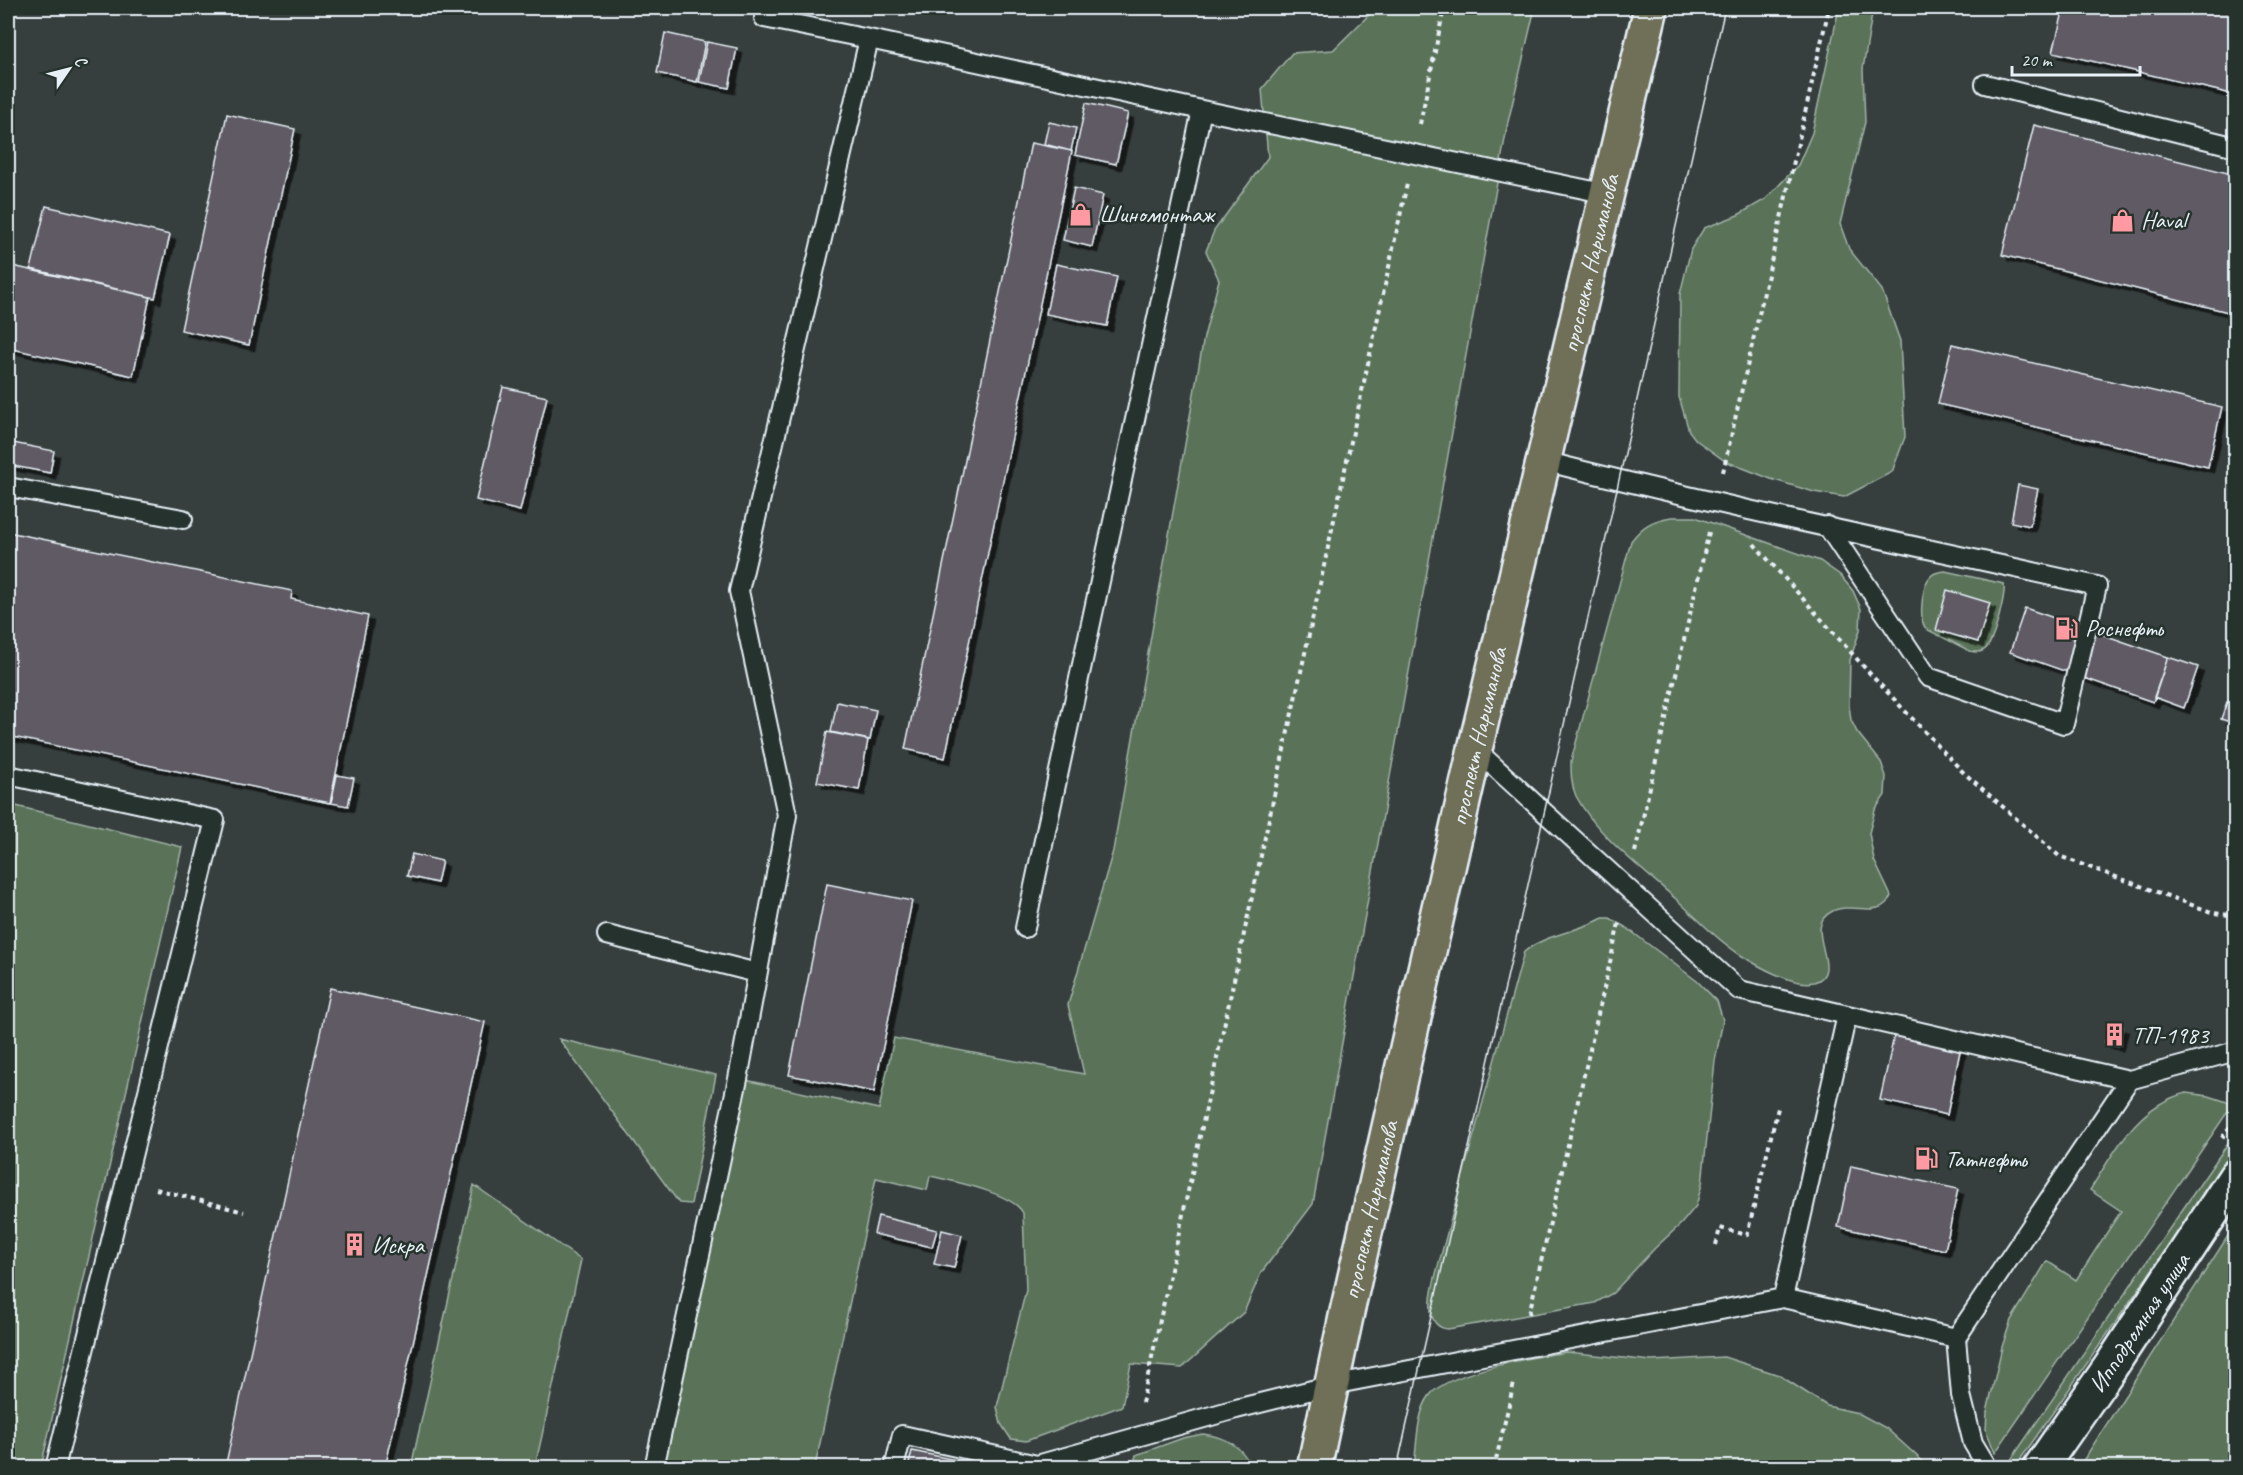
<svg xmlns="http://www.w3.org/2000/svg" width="2243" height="1475" viewBox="0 0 2243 1475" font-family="Caveat,sans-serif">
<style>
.green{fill:#5a7359;stroke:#a1b2a8;stroke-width:1.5}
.building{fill:#5f5a64;stroke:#e8f1f8;stroke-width:1.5;filter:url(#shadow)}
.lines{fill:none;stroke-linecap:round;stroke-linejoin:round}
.service-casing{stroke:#e8f1f8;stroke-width:22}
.minor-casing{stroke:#e8f1f8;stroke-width:38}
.primary-casing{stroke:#e8f1f8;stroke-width:38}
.path{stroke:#e8f1f8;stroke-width:4;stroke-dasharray:4.5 4.5;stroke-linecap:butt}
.service{stroke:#26332d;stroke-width:18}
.minor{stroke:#26332d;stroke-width:33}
.primary{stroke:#706f59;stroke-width:33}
.tram{stroke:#e8f1f8;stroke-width:1.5}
.labels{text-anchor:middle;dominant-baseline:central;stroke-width:5;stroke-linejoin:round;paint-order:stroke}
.poi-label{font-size:24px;fill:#e8f1f8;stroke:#26332d;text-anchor:start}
.street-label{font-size:24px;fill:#e8f1f8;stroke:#26332d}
</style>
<defs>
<filter id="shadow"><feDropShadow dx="5.5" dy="5.5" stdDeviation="0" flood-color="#0009"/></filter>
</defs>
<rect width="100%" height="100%" fill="#373f3e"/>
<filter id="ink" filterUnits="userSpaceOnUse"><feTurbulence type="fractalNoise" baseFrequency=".0167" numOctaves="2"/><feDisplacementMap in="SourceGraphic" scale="12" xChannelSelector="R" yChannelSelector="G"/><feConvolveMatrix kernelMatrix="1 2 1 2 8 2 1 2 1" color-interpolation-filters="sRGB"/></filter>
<g filter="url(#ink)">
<!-- green -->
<path class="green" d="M1376,8H1535L1508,122L1313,1204L1261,1273L1244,1312L1182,1368L1131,1364L1122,1406L1026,1441L1011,1439L1001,1424L997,1407L1026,1290L1023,1213C1013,1193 952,1181 930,1176L927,1190L876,1178L815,1467L795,1464L794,1468H663L745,1080L879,1109L894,1038L1084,1074L1068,1005L1113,851L1204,337L1219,280L1206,251L1214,231L1268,157L1262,89L1292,53L1333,50Z
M1839,8H1873L1863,69L1865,122L1840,224L1849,249L1882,290L1900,341L1905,437L1892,472L1844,497L1814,492L1771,479L1725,461L1696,440L1689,431L1679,397L1680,294L1691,249L1704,228L1738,215L1766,199L1798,165L1812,133Z
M1672,517H1695L1820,561L1840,575L1853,591L1861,609L1860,630L1850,660L1849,705L1851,720L1857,732L1881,762L1886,776L1885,795L1875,810L1869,833L1874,860L1891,896C1880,921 1852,900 1831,912C1801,927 1846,973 1814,982C1794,987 1756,965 1739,954C1716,939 1697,918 1677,900C1644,870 1597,836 1576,796C1571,785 1571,773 1571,761L1631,541C1643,525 1653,520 1672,517Z
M1945,571L2004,584C2006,594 1995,636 1988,646C1984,652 1977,653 1970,651L1926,629C1918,620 1922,584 1931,576C1934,572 1940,572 1945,571Z
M8,804L182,847L41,1467H8Z
M1603,918H1610L1627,928L1697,981L1717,1001L1723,1020L1715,1061L1702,1184L1696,1206L1681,1224L1655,1248L1613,1293L1595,1303L1448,1329C1418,1326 1435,1279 1440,1259L1524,952C1545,934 1578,932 1603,918Z
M559,1039L716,1075L691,1204L679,1203Z
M2186,1093L2209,1096L2233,1104L1995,1453L1986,1430L1987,1412L2002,1347L2011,1320L2047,1261L2076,1280L2121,1211L2090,1190C2115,1150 2138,1105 2186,1093Z
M2235,1133V1146L2231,1156L2015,1467H2006Z
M474,1185L581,1260L535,1467H411Z
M2235,1225V1467H2079Z
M1567,1352L1652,1361L1724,1357L1779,1375L1827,1406L1858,1413L1886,1428L1929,1467H1414C1417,1446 1416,1413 1430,1395C1448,1372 1537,1356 1567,1352Z
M1203,1434C1227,1437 1241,1446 1252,1467H1133L1136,1455L1183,1438Z"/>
<!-- building -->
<path class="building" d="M2064,8H2236V95L2053,52Z
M665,33L705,42L697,82L657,73Z
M707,42L737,48L729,88L699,82Z
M1086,103L1128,113L1116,164L1075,155Z
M227,114L295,129L249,345L181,330Z
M1049,122L1076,128L1071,151L1044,144Z
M2034,125L2236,175V314L2002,255Z
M1031,143L1072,151L945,758L905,749Z
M1074,188L1103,195L1092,247L1063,240Z
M46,206L170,235L155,298L31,269Z
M1056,264L1117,277L1107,326L1046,314Z
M8,265L150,297L133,376L8,348Z
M1952,344L2222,407L2208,467L1938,404Z
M503,387L547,397L520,511L476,500Z
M8,442L54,451L50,473L8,465Z
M2018,485L2038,489L2030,526L2011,522Z
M8,532L292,591L291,599L368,616L330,803L8,736Z
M1947,590L1990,603L1978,642L1936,630Z
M2025,608L2168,657L2153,702L2010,652Z
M2168,657L2198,667L2184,708L2154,697Z
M837,702L876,710L870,740L831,732Z
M2227,702L2236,705V715L2233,723L2221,719Z
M827,732L868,740L859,790L817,782Z
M337,775L354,778L348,806L331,803Z
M412,854L442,861L437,883L407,876Z
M827,884L912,901L874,1092L789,1075Z
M330,988L485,1022L385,1468H225Z
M2111,1024L2123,1027L2117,1046L2105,1042Z
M1895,1032L1961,1046L1947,1115L1880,1100Z
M1851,1166L1958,1189L1945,1250L1838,1227Z
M878,1216L937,1230L932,1247L874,1234Z
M942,1230L962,1235L954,1268L934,1264Z
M912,1451L975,1464L974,1468H908Z"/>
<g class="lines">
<defs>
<path id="service" d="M766,8L764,18L869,39
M1985,84L2236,147
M1544,461C1727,508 1913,545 2097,586L2064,724L1928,677L1827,526
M8,487L183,519
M1475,749L1739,990L2129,1080L2236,1051
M8,775L215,820L55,1468
M1025,928L1202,110L1608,194
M607,935L757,973
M1783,1298L1847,1015
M1956,1338L1961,1395L1973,1443L1988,1468
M654,1468L738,1079L787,815L739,591L869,39L1202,110
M894,1468L902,1435L1037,1465L1236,1409L1332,1385L1783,1298L1956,1338L2129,1080"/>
<g id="minor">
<path id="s1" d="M2040,1468L2111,1366L2236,1176"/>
</g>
<g id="primary">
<path id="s2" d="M1314,1468L1347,1312L1475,749L1651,8"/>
</g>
</defs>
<!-- service casing -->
<use href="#service" class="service-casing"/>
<!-- minor casing -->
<use href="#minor" class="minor-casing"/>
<!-- primary casing -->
<use href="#primary" class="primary-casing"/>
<!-- path -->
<path class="path" d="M1420,124L1444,8
M1723,472L1829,8
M1754,544L1873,677L1962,771L2059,856L2214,913L2236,916
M1635,852L1709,532
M2222,1138L2236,1118
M156,1189L244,1212
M1716,1245L1720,1228L1747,1235L1778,1108
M1529,1314L1619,923
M1142,1403L1407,184
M1494,1468L1514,1383"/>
<!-- service -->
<use href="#service" class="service"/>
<!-- minor -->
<use href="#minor" class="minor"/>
<!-- primary -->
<use href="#primary" class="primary"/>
<!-- tram -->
<path class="tram" d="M1397,1468L1725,8"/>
</g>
</g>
<!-- icons -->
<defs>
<symbol id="shop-bare" viewBox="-9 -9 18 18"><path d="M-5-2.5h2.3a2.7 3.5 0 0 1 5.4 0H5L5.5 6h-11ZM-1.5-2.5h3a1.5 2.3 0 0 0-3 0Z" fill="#ff9aa2" stroke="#26332d" stroke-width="2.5" paint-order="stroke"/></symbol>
<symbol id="fuel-bare" viewBox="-9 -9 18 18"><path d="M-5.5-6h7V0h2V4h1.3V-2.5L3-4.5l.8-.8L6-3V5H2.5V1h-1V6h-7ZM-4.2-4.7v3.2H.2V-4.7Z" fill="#ff9aa2" stroke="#26332d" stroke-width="2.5" paint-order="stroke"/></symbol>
<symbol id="building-bare" viewBox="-9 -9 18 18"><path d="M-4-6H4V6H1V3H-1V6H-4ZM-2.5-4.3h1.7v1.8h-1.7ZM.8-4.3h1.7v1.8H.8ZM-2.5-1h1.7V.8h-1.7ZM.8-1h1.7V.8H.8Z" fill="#ff9aa2" stroke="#26332d" stroke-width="2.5" paint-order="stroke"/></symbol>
</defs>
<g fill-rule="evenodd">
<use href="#shop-bare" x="1064" y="198" width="33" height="33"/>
<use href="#shop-bare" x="2106" y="204" width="33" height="33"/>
<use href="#fuel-bare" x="2050" y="612" width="33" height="33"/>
<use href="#building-bare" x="2098" y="1018" width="33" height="33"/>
<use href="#fuel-bare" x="1910" y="1142" width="33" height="33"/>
<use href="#building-bare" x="338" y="1228" width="33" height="33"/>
</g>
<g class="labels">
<!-- poi labels -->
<g class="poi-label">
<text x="1099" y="214">Шиномонтаж</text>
<text x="2141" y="220">Haval</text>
<text x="2085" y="628">Роснефть</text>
<text x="2132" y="1035">ТП-1983</text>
<text x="1945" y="1159">Татнефть</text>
<text x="372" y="1245">Искра</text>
</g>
<!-- street labels -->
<g class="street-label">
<text stroke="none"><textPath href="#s2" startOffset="1236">проспект Нариманова</textPath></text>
<text stroke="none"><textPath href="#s2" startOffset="750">проспект Нариманова</textPath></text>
<text stroke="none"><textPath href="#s2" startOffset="264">проспект Нариманова</textPath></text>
<text stroke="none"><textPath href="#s1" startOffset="176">Ипподромная улица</textPath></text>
</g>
</g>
<!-- margin -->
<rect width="2243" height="1475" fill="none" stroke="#26332d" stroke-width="30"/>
<rect x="15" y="15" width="2213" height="1445" fill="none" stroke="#e8f1f8" stroke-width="2" filter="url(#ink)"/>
<!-- north arrow -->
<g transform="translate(69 69) rotate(55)" stroke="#26332d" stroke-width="4.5" paint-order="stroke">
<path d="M0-4.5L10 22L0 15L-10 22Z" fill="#e8f1f8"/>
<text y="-9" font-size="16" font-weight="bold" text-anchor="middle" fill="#e8f1f8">С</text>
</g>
<!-- scale -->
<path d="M2012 66v9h128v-9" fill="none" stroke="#e8f1f8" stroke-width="3"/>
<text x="2021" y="66" font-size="18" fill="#e8f1f8" stroke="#26332d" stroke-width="4.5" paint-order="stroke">20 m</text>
</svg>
